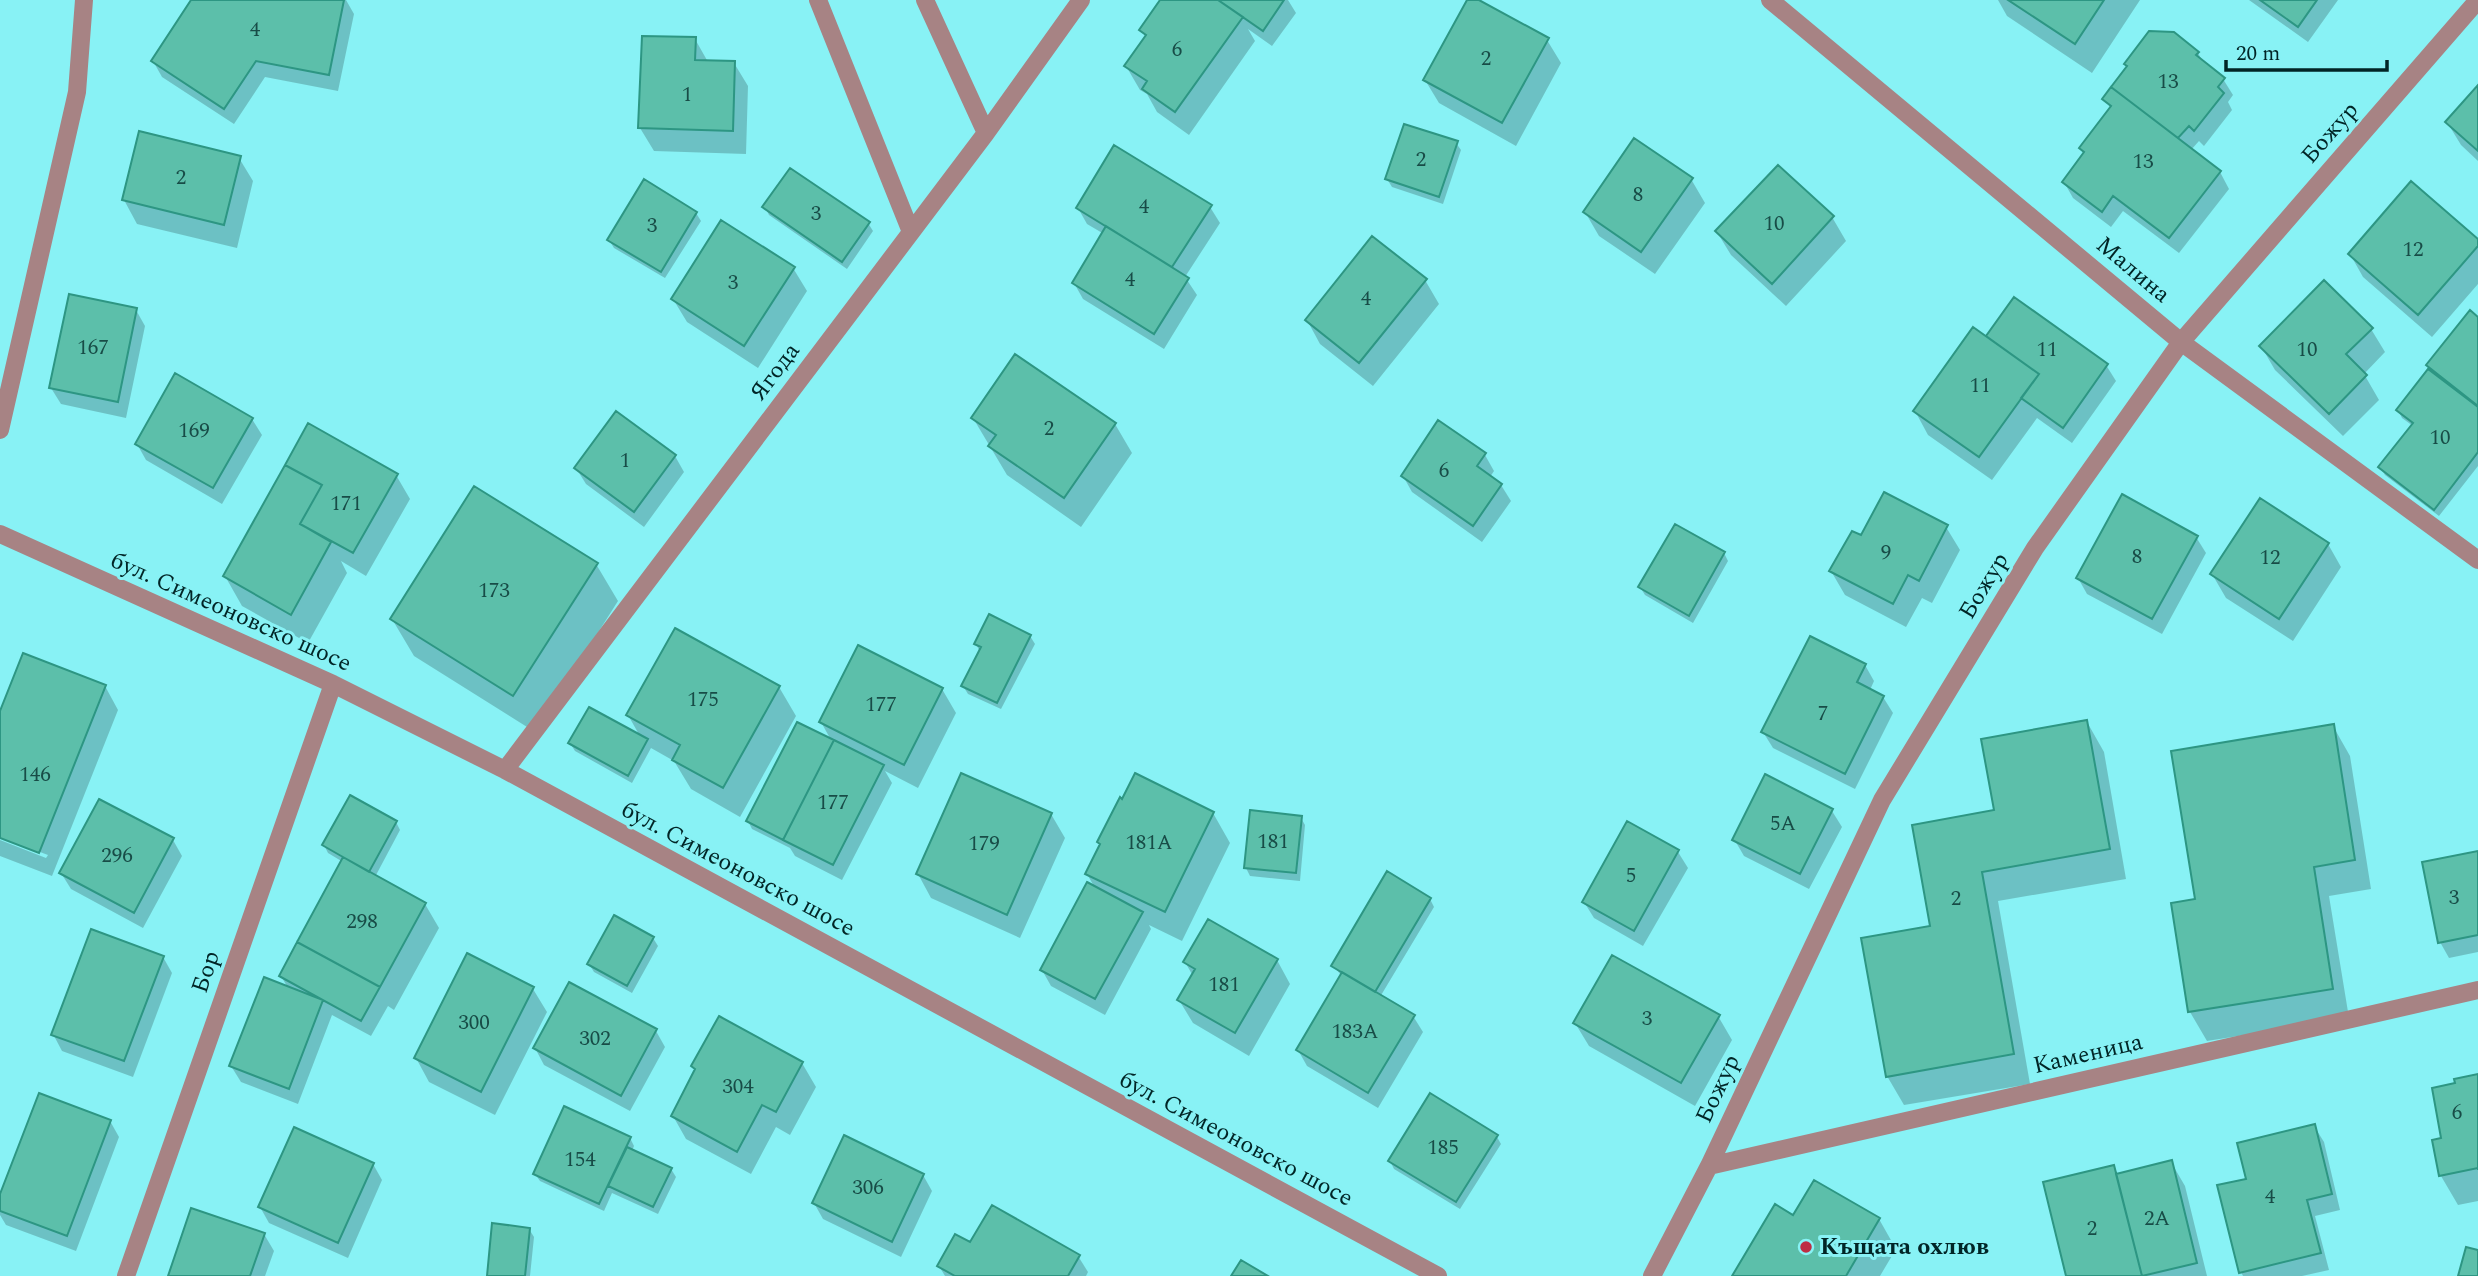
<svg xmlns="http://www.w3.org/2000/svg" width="2478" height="1276" viewBox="0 0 2478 1276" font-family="Spectral,serif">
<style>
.shadow{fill:#0003}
.building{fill:#5cbfaa;stroke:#2d9683;stroke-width:2}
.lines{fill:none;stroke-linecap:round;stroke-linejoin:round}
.minor{stroke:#a78384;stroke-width:18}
.poi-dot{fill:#be2d43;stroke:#88f2f5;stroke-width:2.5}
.labels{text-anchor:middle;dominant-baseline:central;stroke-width:6;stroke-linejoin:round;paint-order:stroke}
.number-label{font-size:21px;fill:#184c47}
.street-label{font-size:24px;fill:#012526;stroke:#88f2f5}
.poi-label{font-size:24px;font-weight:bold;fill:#012526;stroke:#88f2f5;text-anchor:start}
</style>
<rect width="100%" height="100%" fill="#88f2f5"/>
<!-- shadow -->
<path class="shadow" d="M193,0H346L354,14L338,91L265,77L234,124L162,77L153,61Z
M1162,0H1288L1296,13L1272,46L1248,29L1255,41L1189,135L1157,112L1147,94L1140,90L1126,66L1146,38L1142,30Z
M1469,0H1475L1547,40L1561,63L1516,146L1439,103L1425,80Z
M1998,0H2140L2092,73L2007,16Z
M2249,0H2338L2308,42Z
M695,39L708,62L734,63L748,86L746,154L654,151L640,128Z
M2198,53L2204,64L2223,79L2233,95L2228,102L2232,110L2204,146L2199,141L2191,150L2220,172L2229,189L2179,253L2123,211L2111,227L2073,198L2064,182L2084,155L2081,149L2111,109L2105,99L2128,68L2126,64Z
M2478,88V161L2461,145L2447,122Z
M1456,143L1461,150L1443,204L1392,187L1387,179Z
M239,158L253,181L237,248L137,224L124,200Z
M1691,179L1705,203L1655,274L1599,236L1585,212Z
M765,207L868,223L873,231L847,269L769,215Z
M1210,207L1220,223L1185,277L1197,295L1164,349L1083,299L1074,283L1104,234L1087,224L1078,208Z
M696,213L701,221L665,278L614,248L609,240Z
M1832,217L1846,241L1786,306L1731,255L1717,232Z
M2478,242V284L2432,337L2363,277L2350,254Z
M793,268L807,291L758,368L687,322L673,299Z
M1425,280L1439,304L1373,386L1320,344L1307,320Z
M136,310L145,326L126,418L61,404L51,388Z
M2478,319V466L2439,516L2385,475L2380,467L2413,426L2402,418L2398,410L2434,375L2428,365Z
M2371,329L2385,352L2364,374L2379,400L2343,436L2275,370L2261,346Z
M1988,336L2106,365L2116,381L2072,443L2037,418L1992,480L1928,435L1915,411L1992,343Z
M973,418L1115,424L1132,453L1081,527L1007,475Z
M252,419L262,435L222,504L146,460L137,444Z
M309,426L396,475L410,499L366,576L341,561L347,573L308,643L242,606L225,576Z
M1485,455L1494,471L1490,477L1501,485L1511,501L1482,542L1412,492L1403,476Z
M675,456L684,472L644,527L586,484L576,468Z
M1946,527L1960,550L1932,603L1922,598L1906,627L1845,595L1831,571L1862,537Z
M2196,537L2206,553L2162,634L2087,594L2078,578Z
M2328,544L2341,567L2293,641L2226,598L2212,574Z
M1724,553L1728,561L1693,623L1645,595L1640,587Z
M596,564L618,601L535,732L414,656L392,619Z
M1030,636L1035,644L1001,709L968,694L963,686L980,652L976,644Z
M1865,665L1874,681L1870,690L1883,697L1893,713L1855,789L1773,748L1763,732Z
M105,686L118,710L52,876L0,856V840L46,858L48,855L0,837V716Z
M779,687L796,716L740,817L691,789L674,761L651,748L632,783L575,751L570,743L641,738L628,715Z
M942,689L956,713L918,788L885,771L892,783L842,880L795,856L790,848L752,829L748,821L831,740L821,722Z
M2087,722L2104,752L2126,879L1998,901L2030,1084L1904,1105L1887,1076L1932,927L1996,812Z
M2333,726L2350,756L2371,889L2329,896L2349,1018L2207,1041L2190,1012L2197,900Z
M1832,811L1842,827L1809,889L1744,856L1734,839Z
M1213,813L1230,843L1182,941L1149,925L1151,929L1105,1015L1051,986L1042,970L1095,888L1087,874Z
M1051,814L1065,838L1020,938L931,898L918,874Z
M1301,818L1305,825L1300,881L1250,876L1246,868Z
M396,822L400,830L375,877L425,904L439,928L394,1010L388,1006L371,1036L332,1015L298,1104L241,1082L231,1066L288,988L281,976L343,862L328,853L324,845Z
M173,840L182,856L143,928L71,889L61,873Z
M1678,852L1688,868L1643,946L1594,918L1584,902Z
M2478,852V952L2449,958L2440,942Z
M1430,899L1434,907L1380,997L1413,1016L1423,1032L1378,1108L1307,1066L1298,1050L1342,976L1333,966Z
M653,938L658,946L632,993L594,972L589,964Z
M163,957L172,973L133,1077L62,1051L53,1034Z
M1277,960L1290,984L1249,1056L1193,1023L1179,1000L1193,976L1185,962Z
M533,989L547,1012L495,1115L429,1082L416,1058Z
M1718,1016L1732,1040L1695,1106L1589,1046L1575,1023Z
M656,1031L665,1047L630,1111L544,1065L535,1048Z
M802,1063L816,1087L790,1135L776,1127L751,1174L686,1139L673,1116L696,1071L693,1066Z
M2478,1076V1201L2458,1205L2441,1176L2443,1139Z
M110,1121L119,1137L76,1251L6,1225L0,1215V1199Z
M2314,1126L2324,1142L2340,1210L2315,1216L2329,1270L2302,1276H2243L2241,1272L2248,1180Z
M1497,1137L1501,1144L1460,1209L1394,1169L1390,1161Z
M630,1138L634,1146L632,1151L671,1169L676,1177L658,1214L612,1193L604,1211L540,1181L535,1174Z
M2171,1162L2185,1186L2207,1276H2068L2113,1167L2119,1175Z
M373,1164L382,1180L348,1258L269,1223L260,1207Z
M923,1175L932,1191L901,1257L823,1219L814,1203Z
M1794,1217L1879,1219L1896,1249L1880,1276H1734Z
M529,1229L534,1237L530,1276H488Z
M264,1234L274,1251L265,1276H170Z
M971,1245L1078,1256L1088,1272L1086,1276H945L939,1266Z"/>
<!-- building -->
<path class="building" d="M191,0H344L329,75L256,61L224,109L151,61Z
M1160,0H1218L1243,17L1175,112L1142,89L1147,81L1124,66L1146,35L1139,30Z
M1218,0H1284L1263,31Z
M1467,0H1479L1549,38L1502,123L1423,80Z
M2008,0H2104L2075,44Z
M2260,0H2317L2298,27Z
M2149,31L2174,32L2199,52L2196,55L2225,78L2218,87L2224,93L2194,131L2189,126L2178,138L2111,87L2127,66L2124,64Z
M642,36L696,37L695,60L735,61L733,131L638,128Z
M2478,85V151L2445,122Z
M2111,87L2221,171L2169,238L2113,196L2102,212L2062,182L2084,152L2079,148L2111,106L2102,99Z
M1404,124L1458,141L1439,197L1385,179Z
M139,131L241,156L224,225L122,200Z
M1634,138L1693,178L1641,252L1583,212Z
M1114,145L1212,205L1172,267L1076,208Z
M1778,165L1834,216L1772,284L1715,231Z
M790,168L870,222L842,262L762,207Z
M644,179L697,212L661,272L607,240Z
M2411,181L2478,239V246L2418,315L2348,254Z
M721,220L795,267L744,346L671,299Z
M1106,226L1189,278L1154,334L1072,283Z
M1372,236L1427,279L1359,363L1305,320Z
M2324,280L2373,328L2346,354L2367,375L2329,414L2259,346Z
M69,294L137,308L118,402L49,388Z
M2014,297L2108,364L2063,428L2021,398L2039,374L1986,336Z
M2470,310L2478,317V406L2426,365Z
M1973,327L2039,374L1979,457L1913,411Z
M1015,354L1116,423L1064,498L988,446L996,435L971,418Z
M2428,369L2478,407V452L2434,510L2378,467L2413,423L2396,410Z
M175,373L253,418L213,488L135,444Z
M616,411L676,455L634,512L574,468Z
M1438,420L1486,453L1477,466L1502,484L1473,526L1401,476Z
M308,423L398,474L353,553L300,524L322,485L285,465Z
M285,465L322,485L300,524L331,542L291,615L223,576Z
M474,486L598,563L513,696L390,619Z
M1884,492L1948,525L1919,581L1908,575L1893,604L1829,571L1852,531L1861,535Z
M2122,494L2198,536L2152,619L2076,578Z
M2260,498L2329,543L2279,619L2210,574Z
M1675,524L1725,552L1689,616L1638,587Z
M989,614L1031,635L997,703L961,686L981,647L974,644Z
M675,628L780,686L723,788L672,760L680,745L626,715Z
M1810,636L1866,664L1857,682L1884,696L1845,774L1761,732Z
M858,645L943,688L904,765L819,722Z
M23,653L106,685L39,853L0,838V711Z
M589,707L648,739L628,776L568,743Z
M2087,720L2110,849L1982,872L2014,1054L1886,1077L1861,938L1930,926L1912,825L1994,810L1981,739Z
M797,722L834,740L783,840L746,821Z
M2334,724L2355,860L2314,867L2333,989L2188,1012L2171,903L2195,899L2171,751Z
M834,740L884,765L833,865L783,840Z
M961,773L1052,813L1007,915L916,874Z
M1135,773L1214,812L1165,912L1085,874L1100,844L1097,842L1120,797L1122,799Z
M1765,774L1833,809L1800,874L1732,840Z
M350,795L397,821L369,872L322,845Z
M99,799L174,838L134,913L59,873Z
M1250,810L1302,816L1296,873L1244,868Z
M1627,821L1679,850L1634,931L1582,902Z
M2478,851V935L2438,943L2422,862Z
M343,857L426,903L380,987L297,942Z
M1387,871L1431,898L1375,992L1331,966Z
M1087,882L1143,912L1095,999L1040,970Z
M614,915L654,937L627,986L587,964Z
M1208,919L1278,959L1235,1033L1177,1000L1195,969L1183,962Z
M91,929L164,956L124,1061L51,1035Z
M297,942L380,987L361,1021L279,976Z
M467,953L534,987L481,1092L414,1058Z
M1612,955L1720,1015L1681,1083L1573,1023Z
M1342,972L1415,1015L1368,1093L1296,1050Z
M264,977L323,1000L289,1089L229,1066Z
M569,982L657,1029L621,1096L533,1048Z
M719,1016L803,1062L776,1112L762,1105L737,1152L671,1116L695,1069L691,1066Z
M2478,1074V1170V1168L2439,1176L2432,1140L2441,1138L2432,1088L2455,1083L2454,1079Z
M39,1093L111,1120L67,1236L0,1211V1194Z
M1430,1093L1498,1135L1456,1202L1388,1161Z
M564,1106L631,1137L599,1204L533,1174Z
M2315,1124L2332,1194L2307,1200L2321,1253L2239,1273L2217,1185L2246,1179L2237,1143Z
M294,1127L374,1163L338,1243L258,1207Z
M844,1135L924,1174L892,1242L812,1203Z
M627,1147L672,1168L653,1207L608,1186Z
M2172,1160L2197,1263L2142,1276L2116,1174Z
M2114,1165L2142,1276H2066L2043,1182Z
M1814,1180L1880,1218L1846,1276H1732L1775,1204L1793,1215Z
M992,1205L1080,1255L1068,1276H955L937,1266L955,1234L970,1242Z
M191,1208L265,1233L250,1276H168Z
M492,1223L530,1228L525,1276H487Z
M2466,1247L2478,1250V1276H2458Z
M1241,1260L1268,1276H1231Z"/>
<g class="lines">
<!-- minor -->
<path class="minor" d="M818,0L911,232
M925,0L986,133
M1770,0L2181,342L2478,560
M0,430L77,92L84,0
M0,534L333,684L505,770L1438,1276
M505,770L986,133L1081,0
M1709,1166L2478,990
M126,1276L333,684
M1652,1276L1709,1166L1882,800L2035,548L2181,342L2478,0"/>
</g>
<!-- markers -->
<circle class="poi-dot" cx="1806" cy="1247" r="7"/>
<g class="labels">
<!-- number labels -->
<g class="number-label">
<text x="255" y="30">4</text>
<text x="1177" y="50">6</text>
<text x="1486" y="59">2</text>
<text x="2168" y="82">13</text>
<text x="687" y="95">1</text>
<text x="1421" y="160">2</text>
<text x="2143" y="162">13</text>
<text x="181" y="178">2</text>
<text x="1638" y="195">8</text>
<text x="1144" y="207">4</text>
<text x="816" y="214">3</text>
<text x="1774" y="224">10</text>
<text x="652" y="226">3</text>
<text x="2413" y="250">12</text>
<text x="1130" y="280">4</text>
<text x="733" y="283">3</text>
<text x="1366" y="299">4</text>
<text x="93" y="348">167</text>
<text x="2047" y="350">11</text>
<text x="2307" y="350">10</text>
<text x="1980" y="386">11</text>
<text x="1049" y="429">2</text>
<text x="194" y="431">169</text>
<text x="2440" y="438">10</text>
<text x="625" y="461">1</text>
<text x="1444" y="471">6</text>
<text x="346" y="504">171</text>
<text x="1886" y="553">9</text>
<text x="2137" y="557">8</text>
<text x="2270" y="558">12</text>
<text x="494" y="591">173</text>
<text x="703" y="700">175</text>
<text x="881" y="705">177</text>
<text x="1823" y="714">7</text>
<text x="35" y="775">146</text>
<text x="833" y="803">177</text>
<text x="1783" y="824">5А</text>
<text x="1273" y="842">181</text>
<text x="1149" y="843">181А</text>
<text x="984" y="844">179</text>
<text x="117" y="856">296</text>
<text x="1631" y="876">5</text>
<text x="2454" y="898">3</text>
<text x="1956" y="899">2</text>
<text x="362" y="922">298</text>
<text x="1224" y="985">181</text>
<text x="1647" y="1019">3</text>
<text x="474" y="1023">300</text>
<text x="1355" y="1032">183А</text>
<text x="595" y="1039">302</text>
<text x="738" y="1087">304</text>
<text x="2457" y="1113">6</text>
<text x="1443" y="1148">185</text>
<text x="580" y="1160">154</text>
<text x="868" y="1188">306</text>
<text x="2270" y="1197">4</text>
<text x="2157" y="1219">2А</text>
<text x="2092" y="1229">2</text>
</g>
<!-- street labels -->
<g class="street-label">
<text transform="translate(2330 133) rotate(-49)">Божур</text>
<text transform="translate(2133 270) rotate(40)">Малина</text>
<text transform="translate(775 372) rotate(-53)">Ягода</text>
<text transform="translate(1984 586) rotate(-59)">Божур</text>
<text transform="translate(231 612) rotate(24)">бул. Симеоновско шосе</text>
<text transform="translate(738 869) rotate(28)">бул. Симеоновско шосе</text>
<text transform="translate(206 972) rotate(-71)">Бор</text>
<text transform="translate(2088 1054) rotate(-13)">Каменица</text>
<text transform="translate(1718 1089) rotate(-65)">Божур</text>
<text transform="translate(1236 1139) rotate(28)">бул. Симеоновско шосе</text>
</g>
<!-- poi labels -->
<g class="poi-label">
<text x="1820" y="1247">Къщата охлюв</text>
</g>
</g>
<!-- scale -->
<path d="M2226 60v10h161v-10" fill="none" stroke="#012526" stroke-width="3.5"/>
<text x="2236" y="60" font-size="21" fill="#012526" stroke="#88f2f5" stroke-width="5" paint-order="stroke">20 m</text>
</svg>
